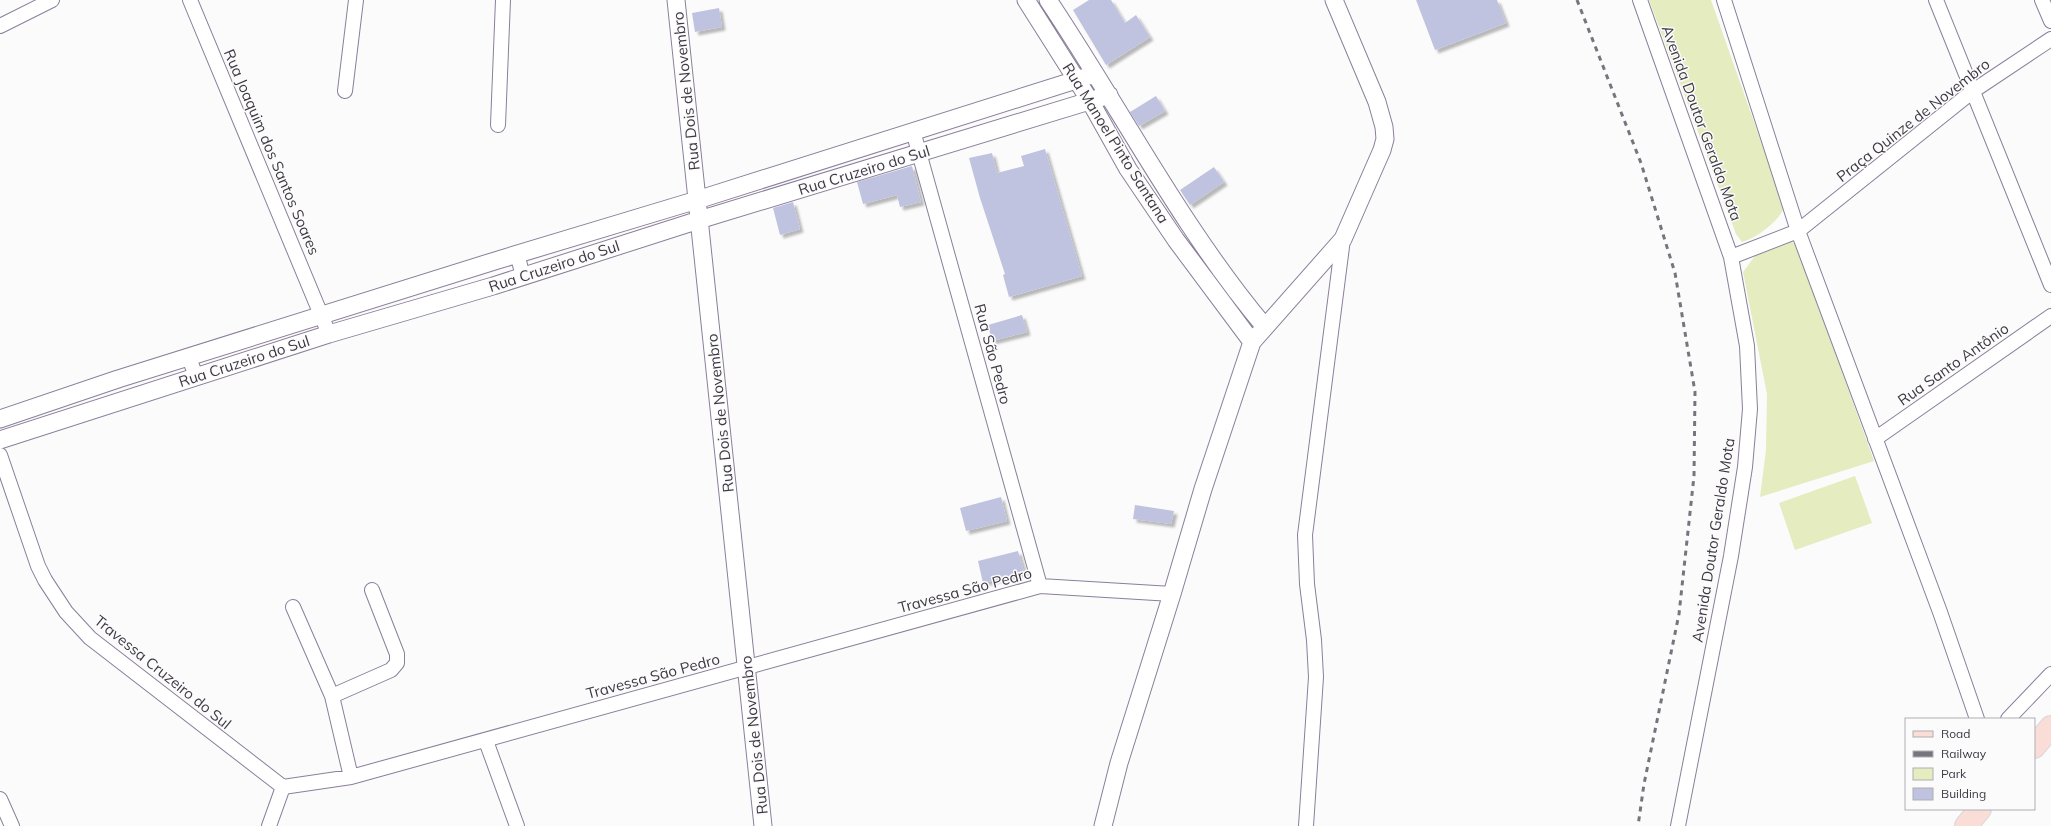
<svg xmlns="http://www.w3.org/2000/svg" width="2051" height="826" viewBox="0 0 2051 826" font-family="Mulish,sans-serif">
<style>
.green{fill:#e4ecc0}
.building{fill:#bfc3e0;filter:url(#shadow)}
.lines{fill:none;stroke-linecap:round;stroke-linejoin:round}
.minor-casing{stroke:#8b7f9a;stroke-width:16}
.tertiary-casing{stroke:#8b7f9a;stroke-width:19}
.primary-casing{stroke:#d8d7da;stroke-width:24}
.minor{stroke:#fff;stroke-width:14}
.tertiary{stroke:#fff;stroke-width:17}
.primary{stroke:#fbddd7;stroke-width:22}
.rail{stroke:#78747d;stroke-width:3;stroke-dasharray:5 5;stroke-linecap:butt}
.labels{text-anchor:middle;dominant-baseline:central;stroke-width:3;stroke-linejoin:round;paint-order:stroke}
.street-label{font-size:15px;fill:#3d3844;stroke:#fbfbfb}
</style>
<defs>
<filter id="shadow"><feDropShadow dx="3.5" dy="3.5" stdDeviation="1" flood-color="#0004"/></filter>
</defs>
<rect width="100%" height="100%" fill="#fbfbfb"/>
<!-- green -->
<path class="green" d="M1649,0H1711L1784,207C1780,221 1755,239 1742,242L1736,234Z
M1789,241L1796,244L1874,461L1760,497L1766,450L1767,394L1743,272L1755,256Z
M1855,476L1872,523L1795,550L1779,503Z"/>
<!-- building -->
<path class="building" d="M1089,0H1111L1125,23L1136,15L1150,37L1106,65L1073,10Z
M1416,0H1497L1506,23L1435,50Z
M719,8L722,27L695,32L692,13Z
M1156,96L1165,111L1139,126L1130,112Z
M1045,149L1082,276L1009,297L1003,275L1005,274L980,198L969,158L992,153L997,173L1024,166L1021,156Z
M912,166L921,202L900,207L897,195L863,204L857,182Z
M1214,167L1224,182L1190,205L1180,190Z
M793,202L800,229L780,235L773,208Z
M1022,315L1027,332L992,341L988,325Z
M1001,497L1007,521L966,531L960,508Z
M1135,505L1174,511L1171,524L1133,519Z
M1018,551L1024,572L983,583L978,561Z"/>
<g class="lines">
<defs>
<path id="minor" d="M190,0L329,334
M1640,0L1731,257L1747,346L1750,409L1745,467L1731,556L1678,826
M1724,0L1798,231L1940,612L1977,719
M1936,0L2051,285
M2042,0L2051,21
M0,26L52,0
M345,91L356,0
M498,125L503,0
M913,131L1040,586
M517,254L523,276
M1731,257L1798,231L1973,91L2051,39
M189,358L196,376
M1875,439L2051,316
M0,455L38,566L45,580L66,612L90,638L283,787
M293,607L332,696L351,777
M332,696L391,670L397,663V654L372,590
M2008,719L2051,674
M486,741L517,826
M283,787L351,777L1040,586L1172,594
M0,799L12,826
M269,826L283,787
M1306,826L1316,677L1314,640L1307,584L1305,535L1343,239"/>
<path id="tertiary" d="M676,0L763,826
M1026,0L1090,101L1128,169L1176,240L1252,342
M1048,0C1121,109 1181,227 1265,327
M0,419L118,379L498,260L697,200L1095,74
M0,440L329,334L493,286L699,220L1109,95
M1103,826L1119,763L1172,594L1203,489L1252,342L1343,239L1382,150L1385,139L1384,127L1377,102L1334,0"/>
<path id="primary" d="M2034,747L2051,727
M1966,826L1980,809"/>
</defs>
<!-- minor casing -->
<use href="#minor" class="minor-casing"/>
<!-- tertiary casing -->
<use href="#tertiary" class="tertiary-casing"/>
<!-- primary casing -->
<use href="#primary" class="primary-casing"/>
<!-- minor -->
<use href="#minor" class="minor"/>
<!-- tertiary -->
<use href="#tertiary" class="tertiary"/>
<!-- primary -->
<use href="#primary" class="primary"/>
<!-- rail -->
<path class="rail" d="M1577,0L1641,163L1675,273L1695,392L1694,476L1679,614L1644,784L1638,826"/>
</g>
<g class="labels">
<!-- street labels -->
<g class="street-label">
<text transform="translate(686 91) rotate(-96)">Rua Dois de Novembro</text>
<text transform="translate(1913 120) rotate(-38)">Praça Quinze de Novembro</text>
<text transform="translate(1702 123) rotate(70)">Avenida Doutor Geraldo Mota</text>
<text transform="translate(1116 143) rotate(58)">Rua Manoel Pinto Santana</text>
<text transform="translate(272 152) rotate(67)">Rua Joaquim dos Santos Soares</text>
<text transform="translate(864 170) rotate(-17)">Rua Cruzeiro do Sul</text>
<text transform="translate(554 266) rotate(-18)">Rua Cruzeiro do Sul</text>
<text transform="translate(993 354) rotate(75)">Rua São Pedro</text>
<text transform="translate(244 361) rotate(-18)">Rua Cruzeiro do Sul</text>
<text transform="translate(1953 364) rotate(-35)">Rua Santo Antônio</text>
<text transform="translate(720 413) rotate(-96)">Rua Dois de Novembro</text>
<text transform="translate(1713 540) rotate(-81)">Avenida Doutor Geraldo Mota</text>
<text transform="translate(965 590) rotate(-15)">Travessa São Pedro</text>
<text transform="translate(163 672) rotate(39)">Travessa Cruzeiro do Sul</text>
<text transform="translate(653 676) rotate(-15)">Travessa São Pedro</text>
<text transform="translate(754 735) rotate(-96)">Rua Dois de Novembro</text>
</g>
</g>
<!-- legend -->
<rect x="1905" y="718" width="130" height="92" fill="#fbfbfb" stroke="#afadb2"/>
<rect x="1913" y="731" width="20" height="6" fill="#fbddd7" stroke="#afadb2"/>
<text x="1941" y="738" font-size="12" fill="#3d3844">Road</text>
<rect x="1913" y="751" width="20" height="6" fill="#78747d" stroke="#afadb2"/>
<text x="1941" y="758" font-size="12" fill="#3d3844">Railway</text>
<rect x="1913" y="768" width="20" height="12" fill="#e4ecc0" stroke="#afadb2"/>
<text x="1941" y="778" font-size="12" fill="#3d3844">Park</text>
<rect x="1913" y="788" width="20" height="12" fill="#bfc3e0" stroke="#afadb2"/>
<text x="1941" y="798" font-size="12" fill="#3d3844">Building</text>
</svg>
